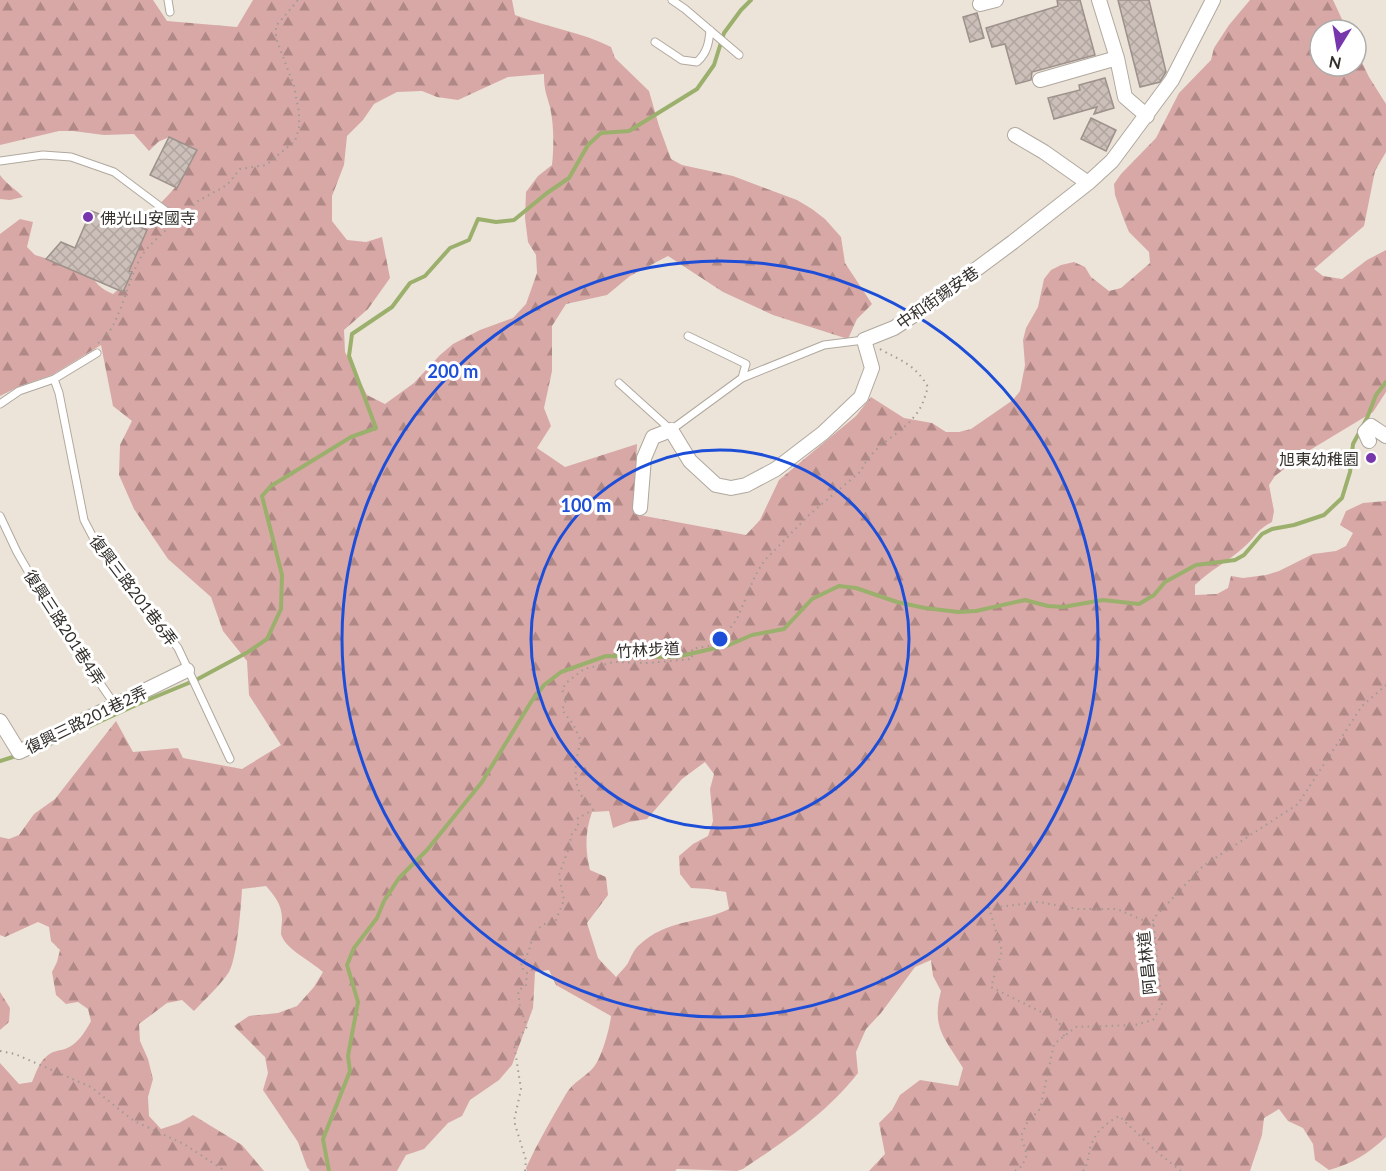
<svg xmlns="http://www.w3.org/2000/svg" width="1386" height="1171" viewBox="0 0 1386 1171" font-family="Lato,'Noto Sans TC',sans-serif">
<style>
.forest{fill:url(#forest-firs);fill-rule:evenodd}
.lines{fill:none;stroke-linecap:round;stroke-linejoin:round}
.stream{stroke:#9bb06c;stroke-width:4}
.building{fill:url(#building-cross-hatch);stroke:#9d918b;stroke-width:1.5}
.lane-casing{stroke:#b0a89e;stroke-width:9}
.street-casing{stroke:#b0a89e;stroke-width:16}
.path{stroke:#a19b93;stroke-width:2;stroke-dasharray:1.5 4.5;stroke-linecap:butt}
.lane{stroke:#fff;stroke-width:7}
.street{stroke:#fff;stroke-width:14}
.ring{fill:none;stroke:#1d4ed8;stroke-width:3}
.poi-dot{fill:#7736ab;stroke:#fff;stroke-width:2}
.labels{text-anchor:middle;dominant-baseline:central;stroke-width:6;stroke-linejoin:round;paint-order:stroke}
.poi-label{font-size:16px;fill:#322f2b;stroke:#fff;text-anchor:start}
.street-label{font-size:16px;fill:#322f2b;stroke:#fff}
.centre{fill:#1d4ed8;stroke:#fff;stroke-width:3}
.ring-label{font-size:18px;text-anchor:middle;font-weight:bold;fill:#1d4ed8;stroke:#fff;stroke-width:6;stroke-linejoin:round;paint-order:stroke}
</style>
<defs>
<pattern id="forest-firs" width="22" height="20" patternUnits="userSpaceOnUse" patternTransform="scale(1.5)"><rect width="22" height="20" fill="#d8a8a6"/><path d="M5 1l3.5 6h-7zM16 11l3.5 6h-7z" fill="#b08987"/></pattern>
<pattern id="building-cross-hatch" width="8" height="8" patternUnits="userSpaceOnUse" patternTransform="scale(1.5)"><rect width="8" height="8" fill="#ccbfb9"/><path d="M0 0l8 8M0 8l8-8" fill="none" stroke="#b0a49f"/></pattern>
</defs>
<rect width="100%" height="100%" fill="#ece4d9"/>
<!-- forest -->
<path class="forest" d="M0,0H153L167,21L237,27L253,0H512L515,15C547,27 581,32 611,47L615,58L649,91L659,126L671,159L682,165L733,176L797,200L812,209L825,219L841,237L845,263L872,304L857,319L848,339L773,315L723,292L668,256L630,276L607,295L566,304L552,326V371L544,408L551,426L537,448L565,467L637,444L634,514L746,535L760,520L779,480L856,416L871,397L904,418L932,423L946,432H959L971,429L1013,400L1020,391L1025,365L1023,340L1026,328L1038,307L1044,279L1051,270L1061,265L1074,262L1085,267L1091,277L1109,291L1121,288L1150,263L1149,252L1129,232L1124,220L1115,195L1114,184L1121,174L1156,138L1179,93L1211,60L1214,48L1229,25L1250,0H1333L1347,30H1320V66H1356V50L1369,77L1386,104V152L1375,171L1364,226L1314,269L1323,276L1342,279L1367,260L1386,250V392L1373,412L1305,453L1275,476L1269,485L1274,511L1272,522C1256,530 1256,537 1244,547C1229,561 1210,570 1195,585V595L1217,594L1228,588L1231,576L1243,578L1266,575L1279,571L1313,554L1336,551L1346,546L1353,533L1340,525L1346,511L1363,503L1386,501V1137C1369,1153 1352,1164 1329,1170L1315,1160L1313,1144L1303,1128L1288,1121L1279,1109L1264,1118L1262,1135L1250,1171H869L885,1154L879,1123L892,1110L900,1095L920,1080L958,1086L963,1068C945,1038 931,1028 941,991L933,976L931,960L915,967L881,1013L866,1029L856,1052L858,1073C826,1114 786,1140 743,1169L737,1171L677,1169L675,1171H527L526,1168C538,1142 552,1118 566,1094C574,1081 584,1078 593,1068C601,1060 610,1028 611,1016L556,985L549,970L535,972L533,1008L512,1065L499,1080L470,1100L462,1116L448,1123L424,1149L406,1155L397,1171H310L307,1167L298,1142L263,1090L268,1073L265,1057L234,1026L249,1016L278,1013L297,1006L314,987L323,972C311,961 285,949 281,934C281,929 282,923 282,919C282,905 275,896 266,886L242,889C241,907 237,958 229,972C219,987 206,998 194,1011L182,1000L167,1003L139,1024L140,1041L148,1059L153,1079L148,1097L149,1116L161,1129L179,1123L193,1115L242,1145L264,1171H0V1063L19,1084L32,1082C36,1073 39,1062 47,1056C53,1051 57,1051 65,1049C77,1045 85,1032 91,1021L88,1009L78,1002L66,1004L56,995L52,972L57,962L60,950L51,941L49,927L38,922L5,937L0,935V837L9,839L19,835L34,814L55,799L116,721L133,752L178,748L183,758L242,769L281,745L249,695L247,661L223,631L211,597L168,559L134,509L119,475L120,445L132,421L113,406L101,345L52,375L20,386L0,396V234L20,219L33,222L27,247L35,255L89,271C95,283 101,289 113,294L121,287C128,267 133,243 143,225C151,208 188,182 186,166C186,158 182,150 180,143L169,137L158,142L149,151L134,134L104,135L73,131H59L0,145ZM544,74C544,90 546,92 550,107C554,125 554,146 552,165L538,176L526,192L525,218L528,242L536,255L537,273L526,304L513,318L480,330L453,344L440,355L414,383L385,404L367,395L345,352L344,330L368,309L390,278L382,237L366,242L347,240L332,221V196L344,165L347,136L363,120L374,104L397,92L422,91L437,97L458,100L508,77ZM705,762L714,774L710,789L713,821L708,836L693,844L679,856L680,874L691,888L708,889L726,892L729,909C696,925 668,918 638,946C633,951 631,957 628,963C625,968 620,972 616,977L598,958L587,923L608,895L606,877L590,870C585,849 585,832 592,812L609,811L613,828L629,822L647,819L682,779Z
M0,175C6,184 16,189 23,197L10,200L0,199Z
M0,992L10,1008L9,1022L0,1030Z"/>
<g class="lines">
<!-- stream -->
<path class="stream" d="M35,751L145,701L196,680L248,652L267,639L281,609L282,575L262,496L271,486L351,437L376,428L349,356L352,334L392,307L410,283L425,276L450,248L469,240L478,219L496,222L514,220L547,193L569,178L588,145L601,133L629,131L697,89L714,65L724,33L741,10L751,0
M0,761L16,756
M329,1171L323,1139L350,1071L348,1056L358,1002L347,965L354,948L377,918L384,901L399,878L427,850L482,782L531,702L544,685L561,672L606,656L676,657L729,645L752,635L784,629L812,599L839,586L856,588L897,602L925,608L958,612L976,611L1025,600L1048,606L1063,607L1103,600L1139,604L1154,595L1165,582L1196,565L1235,560L1244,555L1262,534L1272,529L1294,525L1324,515L1342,498L1350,472L1353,444L1367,418L1376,395L1386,382"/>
</g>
<!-- building -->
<path class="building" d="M1057,0H1080L1095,55L1032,72L1031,80L1016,84L1005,44L992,47L986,28L1058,6Z
M1118,0H1149L1166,72L1160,82L1140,87Z
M977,13L984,38L970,42L963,17Z
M1105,78L1114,108L1094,114L1097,107L1054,119L1048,98L1080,90L1079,85Z
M1091,118L1116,130L1106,151L1081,139Z
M169,137L197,150L177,188L150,175Z
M91,211L102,215L104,211L147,230L129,271L132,272L123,292L46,259L61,242L75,248Z"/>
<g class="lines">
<defs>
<path id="lane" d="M168,0L170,12
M672,0L685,9L739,55
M655,42L682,60L697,62C707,53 709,43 710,30
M0,161L43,155L71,157L114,172L170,214
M688,336L746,364L742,378
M54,379L59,393L84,520L96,543L178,648L230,759
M619,383L671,430L742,378L824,345L864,340
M0,404L19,391L54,379L97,353
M0,516L17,552L55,618L115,705"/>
<path id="street" d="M1099,0L1117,58L1125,97L1147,116
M980,4L996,0
M1040,80L1117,58
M1015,135L1044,152L1088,183
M1369,441L1365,432L1371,426L1386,436
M640,508L644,458L653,437L671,430L690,461L716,485L731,488L746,485L776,469L823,433L861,397L872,368L864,340L894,328L920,311L1013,242L1088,183L1112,161L1172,80L1213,0
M0,721L19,752L187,670"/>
</defs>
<!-- lane casing -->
<use href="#lane" class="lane-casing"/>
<!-- street casing -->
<use href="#street" class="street-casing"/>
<!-- path -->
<path class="path" d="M180,218L198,201L227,185L240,169L266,165L295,141L299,128V112L294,86L276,38V26L298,0
M98,343C119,331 128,278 141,257C148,245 163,234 173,223
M1064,1036L1059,1021L991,987L1002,951L989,908L1039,902L1077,909H1117L1154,925
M0,1051L15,1054L91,1087L134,1121L184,1144L225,1171
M525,1171L526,1160L514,1121L521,1089L514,1044L527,1027L520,1007L518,991L526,985L527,973L520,966C537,947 524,928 556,920L564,900L559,875L570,845L571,835L578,827V818L593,810C591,802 585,801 581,795C572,779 576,757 581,741L573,724L562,710L567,698L562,690L566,683L584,669L614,662L648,663L692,659V649L709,646L725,635L737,619L755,576L764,561L809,515L861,471C872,444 901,436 917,413C923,405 925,396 928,387C915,364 901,361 880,349
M1015,1171L1022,1166L1027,1155L1021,1136L1027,1123L1040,1109L1054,1044L1076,1027L1135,1025L1153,1020L1162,1005L1153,919L1203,866L1298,804L1362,706L1386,685
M1083,1171C1089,1163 1088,1157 1090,1148C1095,1132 1105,1124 1119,1116L1157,1152L1181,1171"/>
<!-- lane -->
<use href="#lane" class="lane"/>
<!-- street -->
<use href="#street" class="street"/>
</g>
<!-- distance rings -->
<g class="ring">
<circle cx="720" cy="639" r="189"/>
<circle cx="720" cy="639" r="378"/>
</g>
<!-- markers -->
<g class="poi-dot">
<circle cx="88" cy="217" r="6"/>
<circle cx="1371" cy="458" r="6"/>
</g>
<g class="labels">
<!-- poi labels -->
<g class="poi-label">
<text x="100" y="217">佛光山安國寺</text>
<text x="1359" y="458" text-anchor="end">旭東幼稚園</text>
</g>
<!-- street labels -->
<g class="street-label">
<text transform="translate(937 297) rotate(-35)">中和街錫安巷</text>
<text transform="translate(134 590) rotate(53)">復興三路201巷6弄</text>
<text transform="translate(65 627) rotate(57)">復興三路201巷4弄</text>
<text transform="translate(648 649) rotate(-3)">竹林步道</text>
<text transform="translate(86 719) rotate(-26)">復興三路201巷2弄</text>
<text transform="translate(1146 963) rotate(-96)">阿昌林道</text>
</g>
</g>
<circle cx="720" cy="639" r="9" class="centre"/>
<g class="ring-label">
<text x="453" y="378">200 m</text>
<text x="586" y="512">100 m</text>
</g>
<!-- north arrow -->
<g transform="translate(1338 48) rotate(191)"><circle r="28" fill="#ffffff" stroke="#adacaa" stroke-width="1.5"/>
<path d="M0-4.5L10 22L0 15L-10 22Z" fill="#7736ab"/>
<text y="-9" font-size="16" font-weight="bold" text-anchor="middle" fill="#322f2b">N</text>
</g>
</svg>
